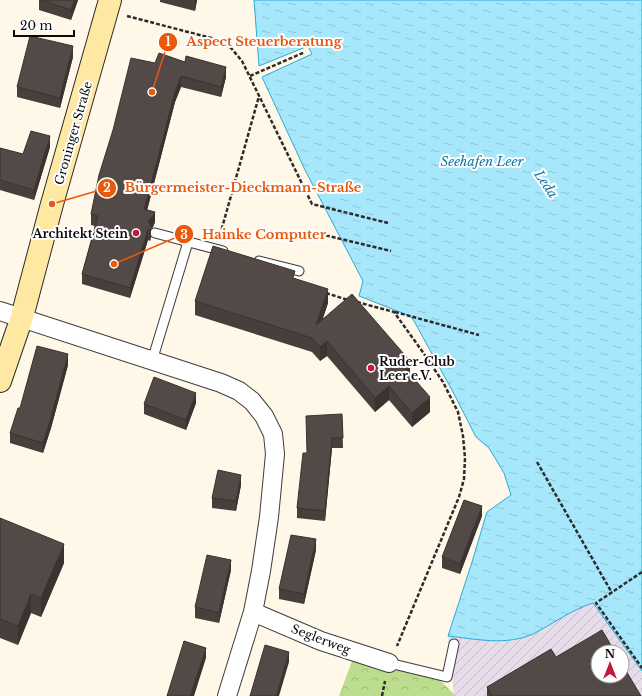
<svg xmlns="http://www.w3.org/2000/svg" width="642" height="696" viewBox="0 0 642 696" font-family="'Libre Baskerville',serif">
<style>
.industrial{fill:url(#industrial-furrows);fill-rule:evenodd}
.forest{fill:url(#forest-crowns)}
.water{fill:url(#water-ripples);stroke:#29aad7}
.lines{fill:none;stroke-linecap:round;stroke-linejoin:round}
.lane-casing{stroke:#3d3d3d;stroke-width:11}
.street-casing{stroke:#3d3d3d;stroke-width:20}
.secondary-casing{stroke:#2c2c2c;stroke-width:24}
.path{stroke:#2c2c2c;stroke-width:2.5;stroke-dasharray:4 2;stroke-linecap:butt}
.lane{stroke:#fff;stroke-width:9}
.street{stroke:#fff;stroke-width:18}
.secondary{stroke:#ffe8a2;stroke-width:22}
.wall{fill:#473f3c}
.shaded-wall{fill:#3a3331}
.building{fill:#534946;stroke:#3a3331}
.poi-dot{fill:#c31939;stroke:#fff;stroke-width:1.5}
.labels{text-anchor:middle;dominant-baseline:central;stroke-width:4;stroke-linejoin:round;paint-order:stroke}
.street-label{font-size:12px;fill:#0a0a0a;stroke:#fff}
.poi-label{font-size:12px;font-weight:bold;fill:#0a0a0a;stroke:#fff;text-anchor:end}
.water-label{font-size:13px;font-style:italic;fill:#0c76a3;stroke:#fff}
.leader{fill:none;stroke:#e8590c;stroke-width:1.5}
.callout-dot{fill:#e8590c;stroke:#fff;stroke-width:1.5}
.mark-label{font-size:12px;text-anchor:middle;font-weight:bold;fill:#fff}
.callout-label{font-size:13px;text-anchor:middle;font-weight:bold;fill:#e8590c;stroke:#fff;stroke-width:4;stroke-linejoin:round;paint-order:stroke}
</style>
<defs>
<pattern id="industrial-furrows" width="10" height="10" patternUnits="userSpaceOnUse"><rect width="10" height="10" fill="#e7ddea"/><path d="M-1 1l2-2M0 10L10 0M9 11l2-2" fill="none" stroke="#c5bcc7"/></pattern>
<pattern id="forest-crowns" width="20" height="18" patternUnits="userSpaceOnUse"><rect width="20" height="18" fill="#bcdd8d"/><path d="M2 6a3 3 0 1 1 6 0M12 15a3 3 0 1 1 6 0" fill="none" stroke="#a0bc78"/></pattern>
<pattern id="water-ripples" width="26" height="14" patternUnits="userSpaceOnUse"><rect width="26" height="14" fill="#a7e7fb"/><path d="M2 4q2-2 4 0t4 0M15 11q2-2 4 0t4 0" fill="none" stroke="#8ec5d6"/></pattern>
</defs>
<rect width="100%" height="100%" fill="#fff7e7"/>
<!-- industrial -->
<path class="industrial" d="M593,603L642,671V696H454L448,636L494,641L515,640L532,634L583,606ZM598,652H622V676H598Z"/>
<!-- forest -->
<path class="forest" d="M355,653L432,672L454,694V696H339Z"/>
<!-- water -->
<path class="water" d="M254,0H642V671L593,603C571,610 553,624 533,634C506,646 476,639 448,636L472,562L487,512L511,495L504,473L489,448L476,437L453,392L414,321L410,316L359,296L363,281L305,170L262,77L312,54L308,46L259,66Z"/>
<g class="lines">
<defs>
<path id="lane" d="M155,233L223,251
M259,261L299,271
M152,361L188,242
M389,663L447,677L454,644"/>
<path id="street" d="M0,311L221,383L239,391L252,401L264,416L273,434L275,454L269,517L261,571L253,612L227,696
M253,612L321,641L389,663"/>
<path id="secondary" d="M0,381L22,317L52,204L110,0"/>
</defs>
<!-- lane casing -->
<use href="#lane" class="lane-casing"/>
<!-- street casing -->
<use href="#street" class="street-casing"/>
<!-- secondary casing -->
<use href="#secondary" class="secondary-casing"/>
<!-- path -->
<path class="path" d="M127,16L215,39L231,48L242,61L312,204L388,223
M250,76L305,52
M320,234L391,251
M220,235L259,96
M326,293L348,300
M357,302L394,312L422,351L443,382L458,412L463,436L465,458L464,479L459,497L397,646
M395,312L479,335
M537,462L612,593
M642,572L596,603L642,668
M382,696L385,681"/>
<!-- lane -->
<use href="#lane" class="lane"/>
<!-- street -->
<use href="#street" class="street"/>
<!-- secondary -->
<use href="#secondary" class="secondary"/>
</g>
<!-- wall -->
<path class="wall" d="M39,0H78L71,20L39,10Z
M160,0H197L195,11L160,2Z
M73,57L60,108L17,97V87Z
M155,63L226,77L221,97L181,87L175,102L147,210L155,222L153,227L151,229V237L150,241L148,240L130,298L82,284V274L95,226L91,225V214Z
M50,147L34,200L0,190V148L23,154Z
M295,278L328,303L322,320L410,374L430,412L412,427L389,400L375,412L327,356L320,361L312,352L195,315V301Z
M68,365L51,428L43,453L10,443V433Z
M196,403L186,430L144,414V404Z
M342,414L343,448H332L325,521L297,518V508Z
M241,485L236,511L212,508V498Z
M482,516L460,574L442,568V557Z
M0,518L64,563L41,617L31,613L18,645L0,638Z
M316,550L304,604L279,599V589Z
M231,570L219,623L195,618V607Z
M556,657L641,696H487V687Z"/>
<!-- shaded-wall -->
<path class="shaded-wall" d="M75,0H78L71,20V10Z
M195,0H197L195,11Z
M73,46V57L60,108V98Z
M226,67V77L221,97V87Z
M181,76V87L175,102L148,207L144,219V209L175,92Z
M50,136V147L34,200V190Z
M155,212V222L153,227L151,229V237L150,241L149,220Z
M148,230V240L130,298V288Z
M328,289V303L316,340V325Z
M327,341V356L320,361V347Z
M68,354V365L51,428L43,453V443Z
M410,361V375L403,366Z
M389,386V400L375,412V398Z
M196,393V403L186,430V420Z
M430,397V412L412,427V413Z
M332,438V448L325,521V511Z
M241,475V485L236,511V501Z
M482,506V516L460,574V564Z
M316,539V550L304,604V594Z
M64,544V563L41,617V598Z
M231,560V570L219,623V613Z
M31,594V613L18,645V626Z
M206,648V658L194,696H190Z
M289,652V662L279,696H276Z"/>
<!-- building -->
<path class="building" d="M41,0H75L71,10Z
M30,36L73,46L60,98L17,87Z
M159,53L185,62L186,56L226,67L221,87L181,76L175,92L148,196L144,209L155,212L153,216L149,220V223L151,226L150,230H148L130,288L82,274L98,216L91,214L99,175L113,130L131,58L155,63Z
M31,131L50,136L34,190L0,180V148L23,154Z
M213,246L295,271L293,278L328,289L316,325L352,294L410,361L403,366L430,397L412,413L389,386L375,398L327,341L320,347L312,338L195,301Z
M37,346L68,354L51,418L43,443L10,433L18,408H20Z
M154,377L196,393L186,420L144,404Z
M342,414L343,438H332L325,511L297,508L303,453H307L306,416Z
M218,470L241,475L236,501L212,498Z
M464,500L482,506L460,564L442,557Z
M0,518L64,544L41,598L31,594L18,626L0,619Z
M291,535L316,539L304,594L279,589Z
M207,555L231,560L219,613L195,607Z
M602,630L615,652H598V676H622V664L641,696H492L487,687L551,649L556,657Z
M184,641L206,648L190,696H167Z
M265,645L289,652L276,696H250Z"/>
<!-- markers -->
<g class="poi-dot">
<circle cx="136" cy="233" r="4"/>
<circle cx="371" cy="368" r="4"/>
</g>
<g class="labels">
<!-- street labels -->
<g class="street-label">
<text transform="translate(73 133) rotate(-74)">Groninger Straße</text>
<text transform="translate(321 639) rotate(21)">Seglerweg</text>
</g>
<!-- poi labels -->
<g class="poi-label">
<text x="128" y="233">Architekt Stein</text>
<text x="379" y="361" text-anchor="start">Ruder-Club<tspan x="379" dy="14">Leer e.V.</tspan></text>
</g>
<!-- water labels -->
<g class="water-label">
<text x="482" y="161">Seehafen Leer</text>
<text transform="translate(546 184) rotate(56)">Leda</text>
</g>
</g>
<!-- callouts -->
<path class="leader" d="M152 92L168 42M52 204L107 188M114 264L184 234"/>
<g class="callout-dot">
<circle cx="152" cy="92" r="4"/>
<circle cx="52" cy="204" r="4"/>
<circle cx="114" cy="264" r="4"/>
<circle cx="168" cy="42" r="10"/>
<circle cx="107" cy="188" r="10"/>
<circle cx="184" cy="234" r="10"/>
</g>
<g class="mark-label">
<text x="168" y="46">1</text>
<text x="107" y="192">2</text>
<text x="184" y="239">3</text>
</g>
<g class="callout-label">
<text x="264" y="46">Aspect Steuerberatung</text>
<text x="243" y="192">Bürgermeister-Dieckmann-Straße</text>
<text x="264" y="239">Hainke Computer</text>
</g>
<!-- north arrow -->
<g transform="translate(610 664)"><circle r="19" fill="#ffffff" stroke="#9d9d9d"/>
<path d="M0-3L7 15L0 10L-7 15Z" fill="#c31939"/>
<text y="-6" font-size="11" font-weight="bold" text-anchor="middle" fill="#0a0a0a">N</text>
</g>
<!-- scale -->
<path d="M14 30v6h60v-6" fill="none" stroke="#0a0a0a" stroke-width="2"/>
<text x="20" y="30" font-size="12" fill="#0a0a0a" stroke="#ffffff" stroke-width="3" paint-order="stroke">20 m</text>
</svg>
